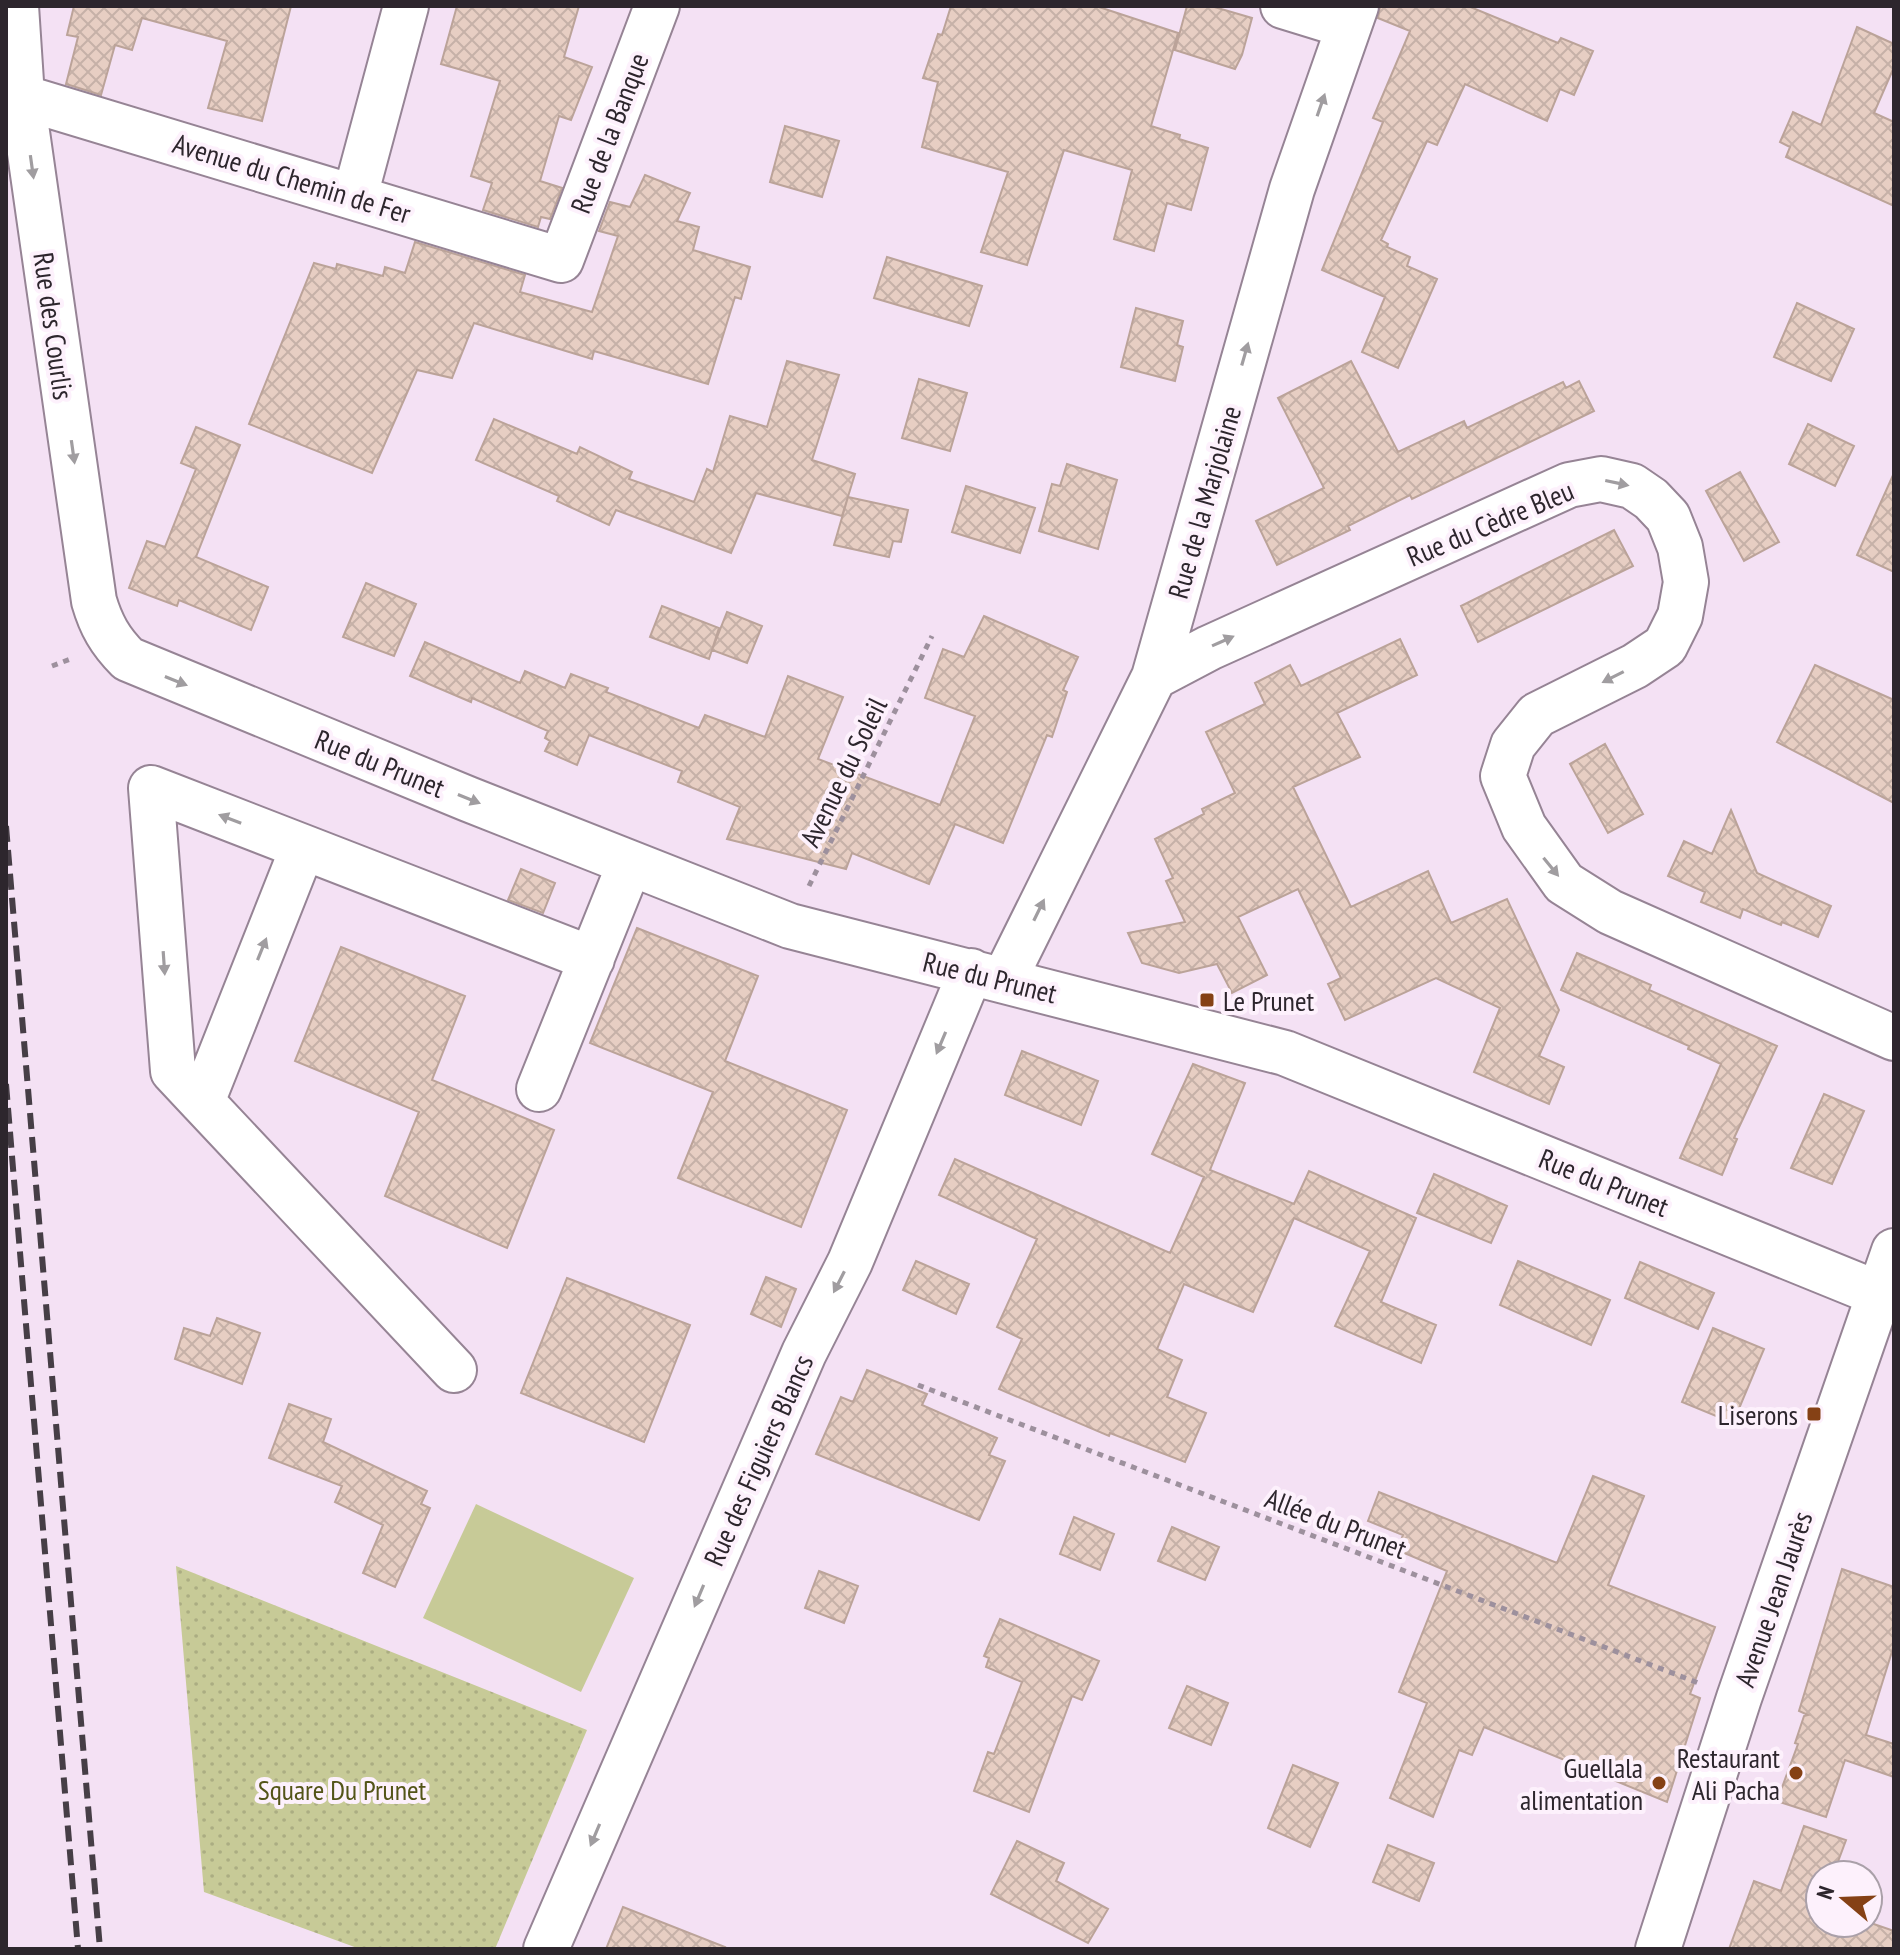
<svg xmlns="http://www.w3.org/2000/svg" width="1900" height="1955" viewBox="0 0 1900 1955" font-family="'PT Sans Narrow',sans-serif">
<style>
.grass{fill:#c7ca97}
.park{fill:url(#park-dots)}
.building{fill:url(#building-cross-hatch);stroke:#bba399;stroke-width:2}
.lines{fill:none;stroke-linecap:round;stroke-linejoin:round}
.minor-casing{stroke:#968495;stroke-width:48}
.major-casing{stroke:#968495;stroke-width:48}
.path{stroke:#9d909d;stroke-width:5;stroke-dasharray:6 6;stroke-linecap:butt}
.minor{stroke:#fff;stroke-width:44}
.major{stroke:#fff;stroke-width:44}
.rail{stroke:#463e46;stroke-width:6;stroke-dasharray:16 8;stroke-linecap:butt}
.oneway{fill:#a09da0}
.poi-dot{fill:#854115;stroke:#fdf1fc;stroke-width:3}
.labels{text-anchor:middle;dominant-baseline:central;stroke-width:8;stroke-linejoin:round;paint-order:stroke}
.street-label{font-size:28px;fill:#2d262d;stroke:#fdf1fc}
.poi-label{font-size:28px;fill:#2d262d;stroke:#fdf1fc;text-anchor:end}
.park-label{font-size:28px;fill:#535418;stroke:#fdf1fc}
</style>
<defs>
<pattern id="park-dots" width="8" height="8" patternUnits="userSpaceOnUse" patternTransform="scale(2)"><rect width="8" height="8" fill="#c7ca97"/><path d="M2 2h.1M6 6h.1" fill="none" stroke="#abad82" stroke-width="1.8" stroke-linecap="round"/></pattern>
<pattern id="building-cross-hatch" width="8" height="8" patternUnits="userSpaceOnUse" patternTransform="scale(2)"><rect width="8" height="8" fill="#e7cec3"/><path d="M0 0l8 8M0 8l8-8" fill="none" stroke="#c6b1a8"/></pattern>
</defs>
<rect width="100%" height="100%" fill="#f4e1f4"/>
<!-- grass -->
<path class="grass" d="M476,1504L634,1578L581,1692L423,1618Z"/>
<!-- park -->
<path class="park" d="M176,1566L587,1730L495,1949H360L204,1892Z"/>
<!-- building -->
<path class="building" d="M74,6H291L262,121L208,108L227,41L142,18L132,50L115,45L101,95L66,84L78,37L67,35Z
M457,6H579L564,57L592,67L571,120L559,116L540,181L562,188L550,219L541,217L538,227L483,210L492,183L471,176L500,81L441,64Z
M951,6H1096L1178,33L1151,126L1180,135L1179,139L1208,148L1191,210L1167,203L1154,251L1114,239L1132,170L1064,150L1027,265L981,252L1008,172L922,147L938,82L923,78L938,34L942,35Z
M1187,6H1211L1252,18L1242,55L1235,69L1175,50Z
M1380,6H1468L1558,43L1561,38L1593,51L1574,95L1560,89L1547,121L1465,84L1437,145L1427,141L1381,240L1388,244L1387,247L1410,257L1407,266L1437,279L1398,368L1362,352L1385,297L1322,270L1383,122L1373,118L1410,31L1378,18Z
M1857,27L1894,44V67L1874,113L1894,122V206L1786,157L1790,147L1780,142L1793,112L1821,125Z
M785,126L839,141L822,197L770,182Z
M645,175L690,193L677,221L699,227L693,250L750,267L741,299L735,297L708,384L594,351L592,359L474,323L452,378L417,370L372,473L249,424L314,263L336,269L337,264L383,276L385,267L405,273L415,242L525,275L520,292L592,312L618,236L599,231L610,202L630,207Z
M887,257L982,286L969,326L874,298Z
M1797,303L1854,329L1831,381L1774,357Z
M1136,308L1183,321L1177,345L1183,347L1175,381L1121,367Z
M787,361L839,375L812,460L855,474L842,516L756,493L731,553L616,510L609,525L557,501L559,496L476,460L494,419L577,454L580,447L632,472L629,479L694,502L707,469L713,472L730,416L767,427Z
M1351,361L1398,452L1464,421L1467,428L1563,382L1566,388L1579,381L1594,411L1412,499L1410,495L1348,526L1350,530L1277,565L1256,521L1324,488L1278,398Z
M919,379L967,393L950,451L902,438Z
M1808,424L1854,446L1835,486L1789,464Z
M196,427L240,445L196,557L268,587L251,630L179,600L177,606L129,588L147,541L165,547L196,469L181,463Z
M1067,464L1117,480L1098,549L1039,531L1052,484L1060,486Z
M1740,472L1779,542L1744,561L1706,491Z
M1894,473V572L1857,555Z
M966,486L1035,508L1020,553L952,532Z
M848,497L908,510L901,542L893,541L889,557L834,545Z
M1614,530L1633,566L1478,642L1461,606Z
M366,583L416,604L394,656L343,637Z
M662,606L719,628L709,659L650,637Z
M727,612L762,626L747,663L712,650Z
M984,616L1078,657L1063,690L1067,692L1052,737L1047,735L1003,843L955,824L929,884L852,853L846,869L727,839L740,807L678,782L682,771L589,735L577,765L545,751L550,741L545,738L548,731L472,698L471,702L410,676L425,642L520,683L525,671L565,688L571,674L608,688L606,692L699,728L705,715L765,737L788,676L843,697L818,759L940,805L975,716L925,698L943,649L964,657Z
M1400,639L1417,675L1337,713L1360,757L1293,787L1351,907L1428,871L1451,923L1507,899L1559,1010L1539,1056L1564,1067L1549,1104L1474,1072L1500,1008L1436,978L1345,1020L1328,984L1341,978L1298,889L1238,917L1267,975L1232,993L1217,964L1179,973L1142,963L1128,933L1185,922L1166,881L1173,878L1155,839L1204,814L1202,809L1235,793L1206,732L1265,704L1255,683L1290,665L1301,686Z
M1815,665L1894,700V803L1777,742Z
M1605,744L1643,814L1608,833L1570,764Z
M1731,810L1757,873L1831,906L1818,937L1782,922L1781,925L1743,909L1740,918L1701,902L1705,892L1668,876L1684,841L1712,854Z
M521,869L555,883L543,913L508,900Z
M637,928L758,976L725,1061L847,1110L801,1227L678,1178L713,1092L590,1043Z
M341,947L465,996L432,1080L554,1130L507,1248L385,1196L419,1112L295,1061Z
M1577,953L1651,985L1649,990L1777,1046L1734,1138L1737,1139L1722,1175L1680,1158L1721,1064L1688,1049L1689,1046L1561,990Z
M1022,1051L1098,1081L1081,1125L1005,1095Z
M1193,1064L1245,1083L1210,1170L1294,1204L1309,1171L1416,1218L1381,1302L1436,1325L1421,1363L1335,1326L1370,1251L1294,1218L1253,1312L1184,1284L1157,1349L1182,1360L1167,1397L1206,1413L1185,1462L1110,1433L1109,1436L999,1389L1022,1339L997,1327L1037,1239L939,1195L955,1159L1170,1253L1204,1177L1152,1154Z
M1824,1094L1864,1111L1832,1184L1791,1168Z
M1434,1174L1507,1206L1491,1243L1417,1213Z
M916,1261L969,1284L956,1314L903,1290Z
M1518,1261L1610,1300L1591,1345L1500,1305Z
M1640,1262L1714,1293L1698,1329L1625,1298Z
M766,1277L796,1289L781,1327L751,1314Z
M567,1278L690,1325L644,1442L521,1393Z
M217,1318L260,1333L242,1384L175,1359L184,1328L210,1336Z
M1713,1328L1764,1349L1733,1423L1682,1402Z
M867,1370L927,1394L922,1405L997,1438L989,1455L1005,1461L979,1520L816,1454L841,1397L853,1402Z
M289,1404L331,1419L323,1442L427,1491L421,1504L430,1508L395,1587L363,1573L383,1525L335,1502L342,1486L269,1458Z
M1593,1476L1644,1496L1608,1585L1715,1627L1690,1694L1700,1698L1667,1802L1484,1727L1472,1755L1459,1750L1433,1817L1390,1798L1427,1703L1399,1692L1447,1571L1397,1550L1403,1535L1368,1521L1379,1492L1557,1563Z
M1074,1517L1114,1534L1100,1570L1060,1554Z
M1172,1527L1219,1547L1205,1580L1158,1561Z
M1842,1569L1894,1587V1645L1866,1735L1894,1744V1777L1845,1760L1826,1817L1777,1801L1798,1744L1795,1743L1804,1716L1808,1715L1799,1711Z
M819,1571L858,1586L844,1623L805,1608Z
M1000,1619L1099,1661L1082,1700L1072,1696L1029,1812L974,1791L988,1752L994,1754L1022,1682L986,1667L989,1658L984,1656Z
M1187,1686L1228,1703L1211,1745L1169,1728Z
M1293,1765L1338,1783L1310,1847L1268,1828Z
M1804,1826L1846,1840L1833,1875H1820V1923L1868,1922L1894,1931V1949H1729L1754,1881L1781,1891Z
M1017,1841L1064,1863L1056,1881L1108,1909L1088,1943L991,1894Z
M1388,1845L1434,1863L1419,1901L1373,1882Z
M623,1907L725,1947L724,1949H606Z"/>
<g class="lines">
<defs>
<path id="minor" d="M16,6L22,97L94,601C101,625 110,641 128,659L468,799L790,926L1285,1053L1894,1300
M1283,6L1348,26
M22,97L561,260L657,6
M355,196L406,6
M1154,677L1209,648L1569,485L1601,479L1632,486L1651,499L1668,517L1680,547L1686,582L1680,616L1665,646L1635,666L1537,715L1513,745L1503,776L1524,827L1564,883L1610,912L1894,1038
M303,847L202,1102L173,1071L151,788L592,959
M1004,980L1154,677L1292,189L1356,6
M539,1089L630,863
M202,1102L454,1370
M546,1949L804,1353L850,1262L971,971"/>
<path id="major" d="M1658,1949L1739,1698L1894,1251"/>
</defs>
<!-- minor casing -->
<use href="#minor" class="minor-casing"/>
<!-- major casing -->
<use href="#major" class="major-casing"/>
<!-- path -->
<path class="path" d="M52,666L73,658
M809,886L932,636
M918,1385L1701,1684"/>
<!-- minor -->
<use href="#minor" class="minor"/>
<!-- major -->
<use href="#major" class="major"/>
<!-- rail -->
<path class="rail" d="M6,826L100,1949
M6,1084L78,1949"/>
</g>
<!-- one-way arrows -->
<defs><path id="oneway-solid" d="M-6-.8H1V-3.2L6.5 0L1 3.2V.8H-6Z" transform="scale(2)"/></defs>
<g class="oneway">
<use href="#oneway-solid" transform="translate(1321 105) rotate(-71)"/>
<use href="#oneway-solid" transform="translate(32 167) rotate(82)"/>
<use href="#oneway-solid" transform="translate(1245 354) rotate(-74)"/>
<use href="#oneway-solid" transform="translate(73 452) rotate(82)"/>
<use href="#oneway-solid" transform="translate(1617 483) rotate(12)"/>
<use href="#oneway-solid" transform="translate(1223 641) rotate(-24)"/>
<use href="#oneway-solid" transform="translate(1613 677) rotate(153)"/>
<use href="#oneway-solid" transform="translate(176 681) rotate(22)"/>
<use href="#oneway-solid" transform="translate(469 799) rotate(22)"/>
<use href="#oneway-solid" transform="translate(230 819) rotate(-159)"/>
<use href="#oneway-solid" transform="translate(1551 867) rotate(51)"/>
<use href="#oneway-solid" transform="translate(1039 910) rotate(-64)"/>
<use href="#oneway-solid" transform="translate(262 949) rotate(-68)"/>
<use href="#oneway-solid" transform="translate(164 963) rotate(86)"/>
<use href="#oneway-solid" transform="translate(941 1043) rotate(113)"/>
<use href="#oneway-solid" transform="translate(839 1282) rotate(117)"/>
<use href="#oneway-solid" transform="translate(699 1596) rotate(113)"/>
<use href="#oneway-solid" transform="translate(595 1835) rotate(113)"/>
</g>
<!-- markers -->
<g class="poi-dot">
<rect x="1199" y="992" width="16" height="16" rx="4"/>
<rect x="1806" y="1406" width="16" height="16" rx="4"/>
<circle cx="1796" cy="1773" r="8"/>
<circle cx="1659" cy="1783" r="8"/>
</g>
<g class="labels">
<!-- street labels -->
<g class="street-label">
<text transform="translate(609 133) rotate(-69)">Rue de la Banque</text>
<text transform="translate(292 178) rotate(17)">Avenue du Chemin de Fer</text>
<text transform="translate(54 326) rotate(82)">Rue des Courlis</text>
<text transform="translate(1204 502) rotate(-74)">Rue de la Marjolaine</text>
<text transform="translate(1490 523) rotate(-23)">Rue du Cèdre Bleu</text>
<text transform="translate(380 763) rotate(22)">Rue du Prunet</text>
<text transform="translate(843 772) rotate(-64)">Avenue du Soleil</text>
<text transform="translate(990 977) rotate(14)">Rue du Prunet</text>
<text transform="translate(1604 1182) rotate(22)">Rue du Prunet</text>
<text transform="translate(758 1460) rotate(-66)">Rue des Figuiers Blancs</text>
<text transform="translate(1336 1523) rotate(21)">Allée du Prunet</text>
<text transform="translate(1773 1599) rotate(-71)">Avenue Jean Jaurès</text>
</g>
<!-- poi labels -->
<g class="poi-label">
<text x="1223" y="1000" text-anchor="start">Le Prunet</text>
<text x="1798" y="1414">Liserons</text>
<text x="1780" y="1757">Restaurant<tspan x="1780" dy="32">Ali Pacha</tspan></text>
<text x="1643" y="1767">Guellala<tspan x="1643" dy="32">alimentation</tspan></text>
</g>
<!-- park labels -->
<g class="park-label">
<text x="342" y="1789">Square Du Prunet</text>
</g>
</g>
<!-- border -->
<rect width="1900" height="1955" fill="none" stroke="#2d262d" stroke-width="16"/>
<!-- north arrow -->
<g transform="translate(1844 1899) rotate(289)"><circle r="38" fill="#fdf1fc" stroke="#aaa0a9" stroke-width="2"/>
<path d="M0-6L14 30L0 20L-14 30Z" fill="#854115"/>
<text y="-12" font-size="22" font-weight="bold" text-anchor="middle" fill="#2d262d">N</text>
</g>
</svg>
